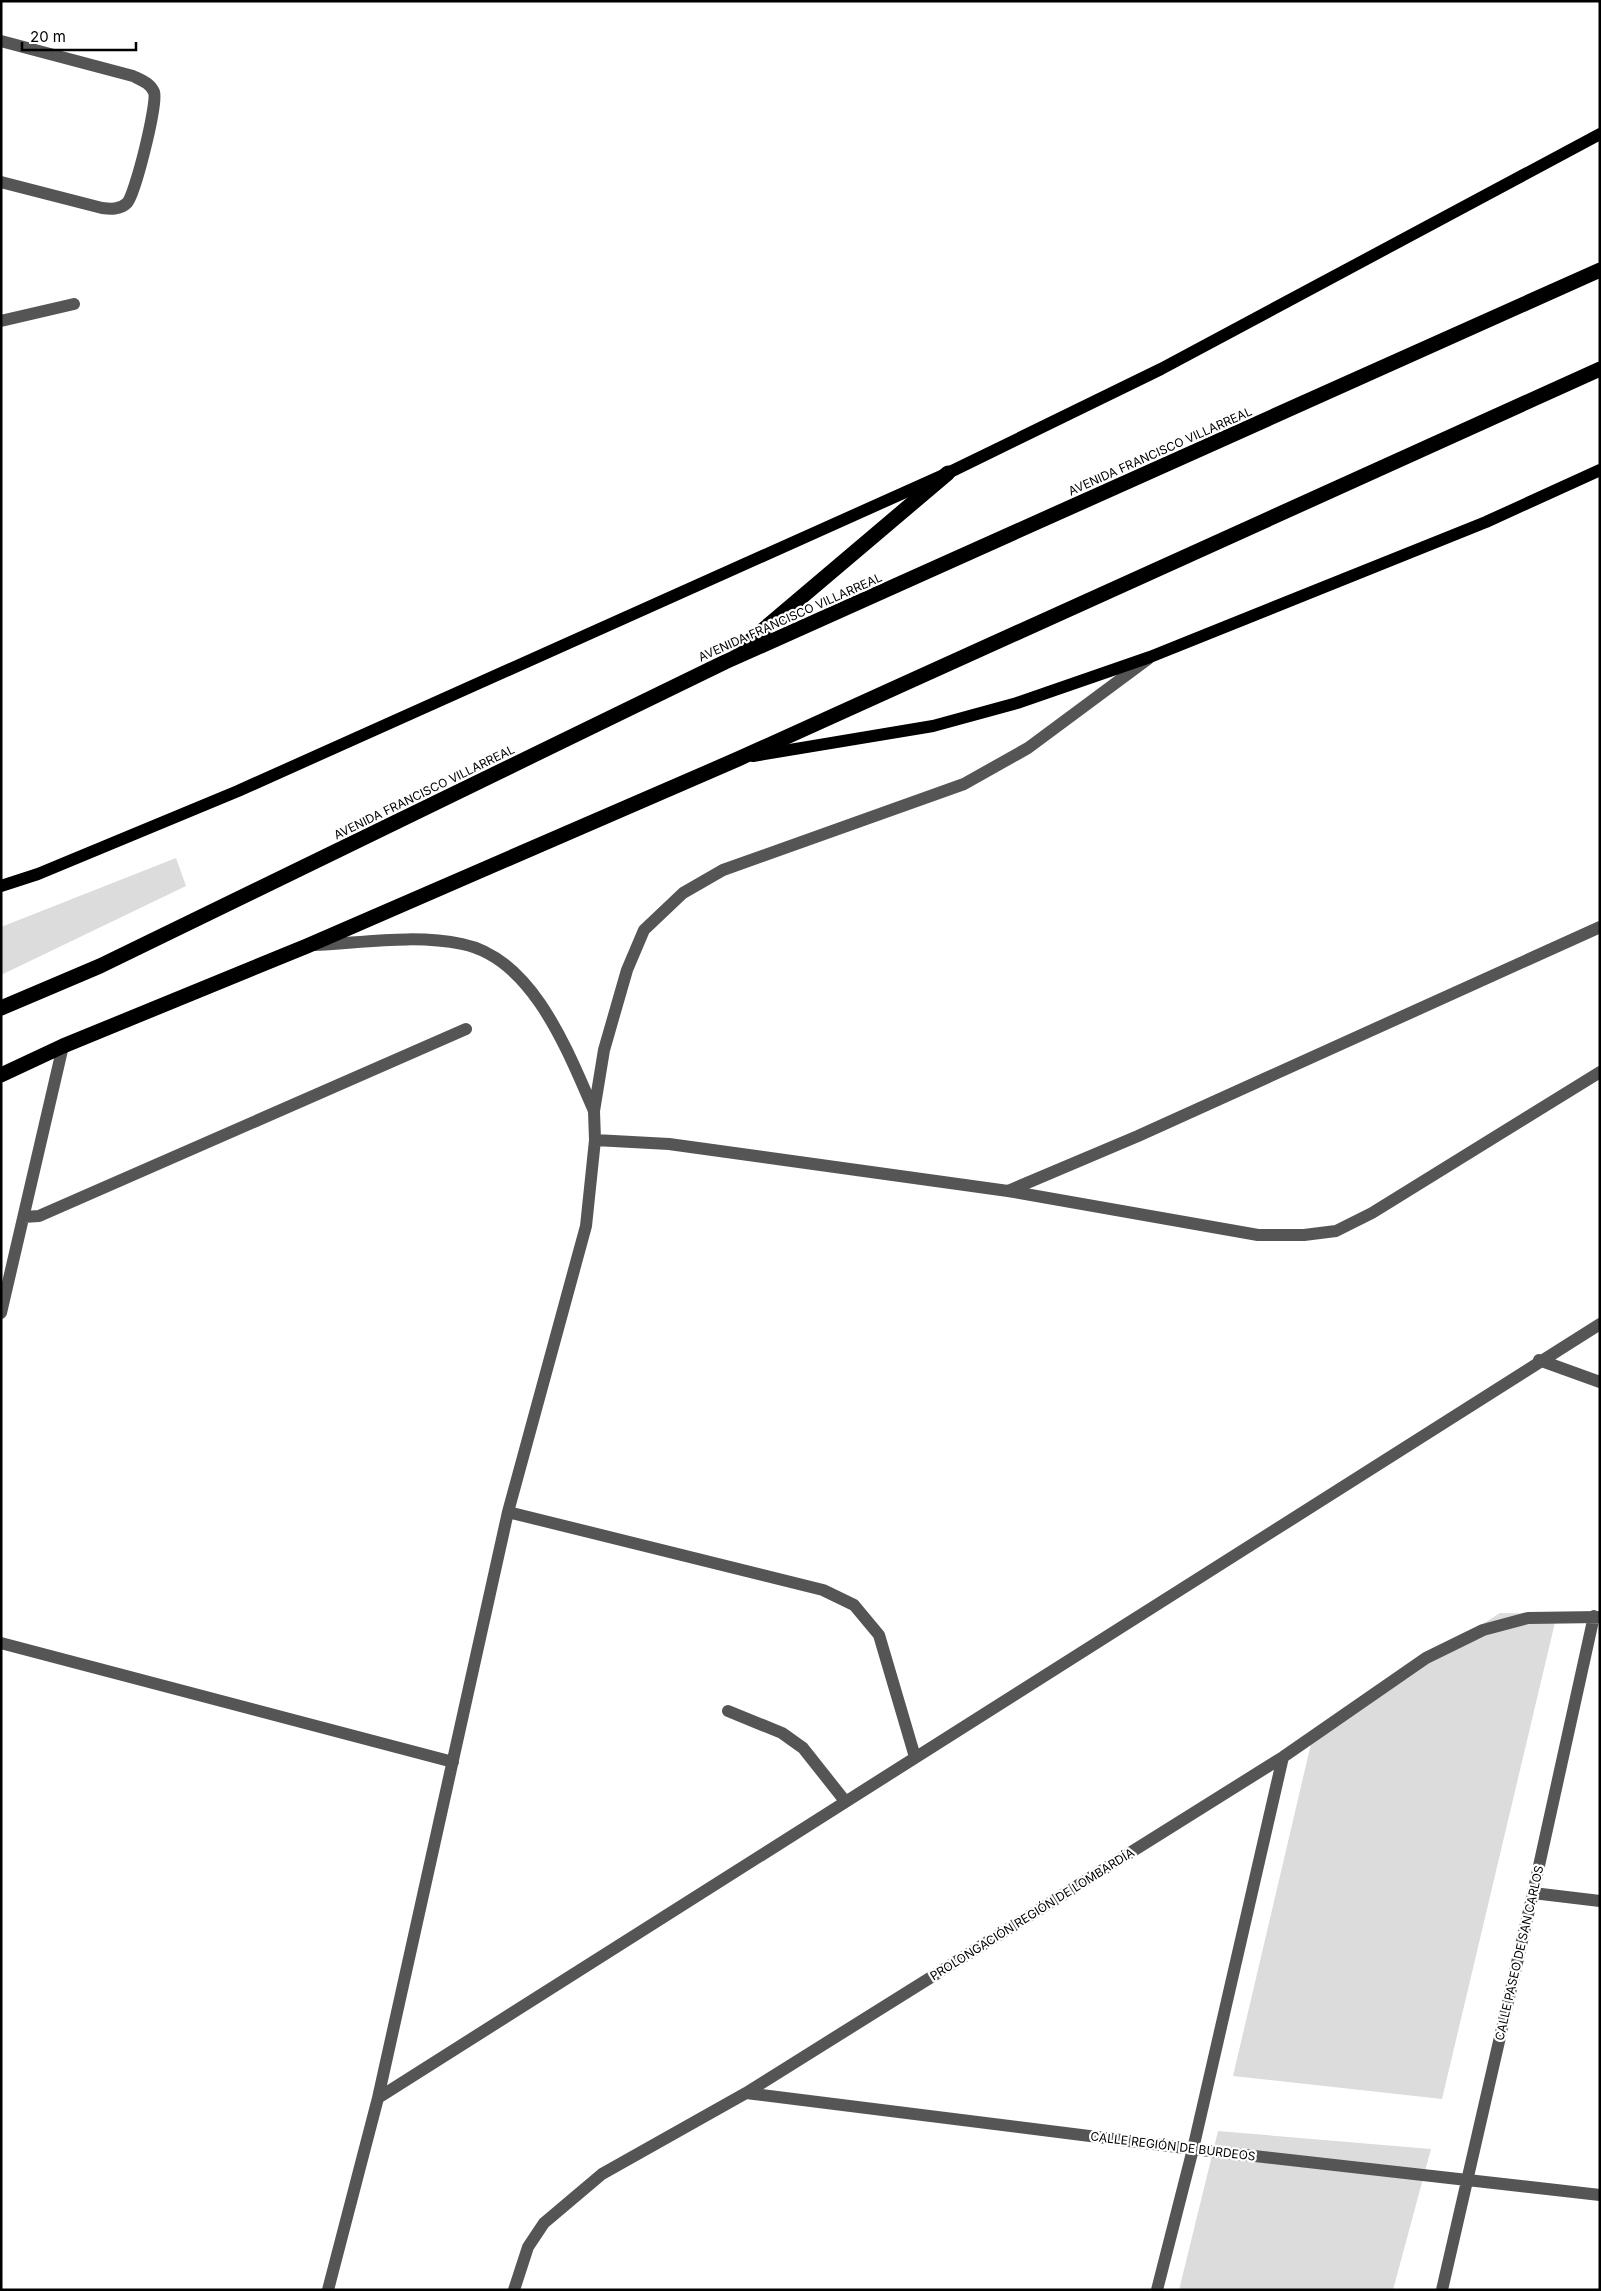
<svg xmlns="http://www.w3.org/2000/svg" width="1601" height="2291" viewBox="0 0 1601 2291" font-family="Inter,sans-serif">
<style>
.green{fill:#dcdcdc}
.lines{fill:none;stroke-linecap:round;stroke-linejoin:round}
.minor{stroke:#555;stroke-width:12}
.major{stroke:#000;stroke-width:12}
.highway{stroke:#000;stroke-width:15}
.labels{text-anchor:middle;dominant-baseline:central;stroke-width:4.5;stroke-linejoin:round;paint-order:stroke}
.street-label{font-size:12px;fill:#000;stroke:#fff}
</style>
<rect width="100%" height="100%" fill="#fff"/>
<!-- green -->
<path class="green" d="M176,858L186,886L1,975V927Z
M1500,1613L1557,1614L1442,2099L1233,2076L1314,1731Z
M1218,2131L1431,2149L1393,2290H1179Z"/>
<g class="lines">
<!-- minor -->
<path class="minor" d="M1,41L133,76C141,80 150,83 154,92C158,103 135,195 127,203C120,210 110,209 102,208L1,182
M1,321L74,304
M313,945C361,943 414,934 462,944C533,958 568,1052 594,1111
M595,1140L669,1144L1008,1191L1258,1235H1304L1336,1231L1372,1213L1600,1072
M1008,1191L1138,1136L1600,927
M24,1217L39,1216L466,1029
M1,1313L63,1046
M1539,1360L1600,1382
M508,1512L823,1590L854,1605L879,1635L915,1757
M1,1643L453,1762
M728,1711L782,1733L803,1748L845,1801
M1533,1893L1600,1901
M746,2093L1193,2149L1600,2195
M378,2098L1600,1324
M328,2290L378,2098L508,1512L586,1226L595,1140L594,1111L604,1050L627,970L644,930L683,893L723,870L964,784L1028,748L1148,659
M514,2290L528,2247L544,2223L602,2174L746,2093L1283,1757L1426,1658L1483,1630L1528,1618L1600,1617
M1157,2290L1193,2149L1283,1757
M1442,2290L1533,1893L1594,1616"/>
<!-- major -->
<path class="major" d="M753,756L933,726L1017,703L1150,657L1486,522L1600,470
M1,886L38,874L238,791L948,473L1161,369L1600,134"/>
<!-- highway -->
<path class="highway" d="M738,651L948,473
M1,1008L100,966L725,662L1600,270
M1,1075L63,1046L307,946L738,759L1600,369"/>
</g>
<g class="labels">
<!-- street labels -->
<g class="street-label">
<text transform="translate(1160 451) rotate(-24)">AVENIDA FRANCISCO VILLARREAL</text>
<text transform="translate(790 617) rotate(-24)">AVENIDA FRANCISCO VILLARREAL</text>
<text transform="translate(424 792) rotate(-26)">AVENIDA FRANCISCO VILLARREAL</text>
<text transform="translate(1032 1914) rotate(-32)">PROLONGACIÓN REGIÓN DE LOMBARDÍA</text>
<text transform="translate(1519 1953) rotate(-77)">CALLE PASEO DE SAN CARLOS</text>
<text transform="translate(1173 2146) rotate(7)">CALLE REGIÓN DE BURDEOS</text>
</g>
</g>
<!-- border -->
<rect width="1601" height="2291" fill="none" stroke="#000000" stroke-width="5"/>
<!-- scale -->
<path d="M22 42v8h114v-8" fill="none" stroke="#000000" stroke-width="2.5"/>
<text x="30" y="42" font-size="15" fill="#000000" stroke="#ffffff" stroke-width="4" paint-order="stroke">20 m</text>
</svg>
